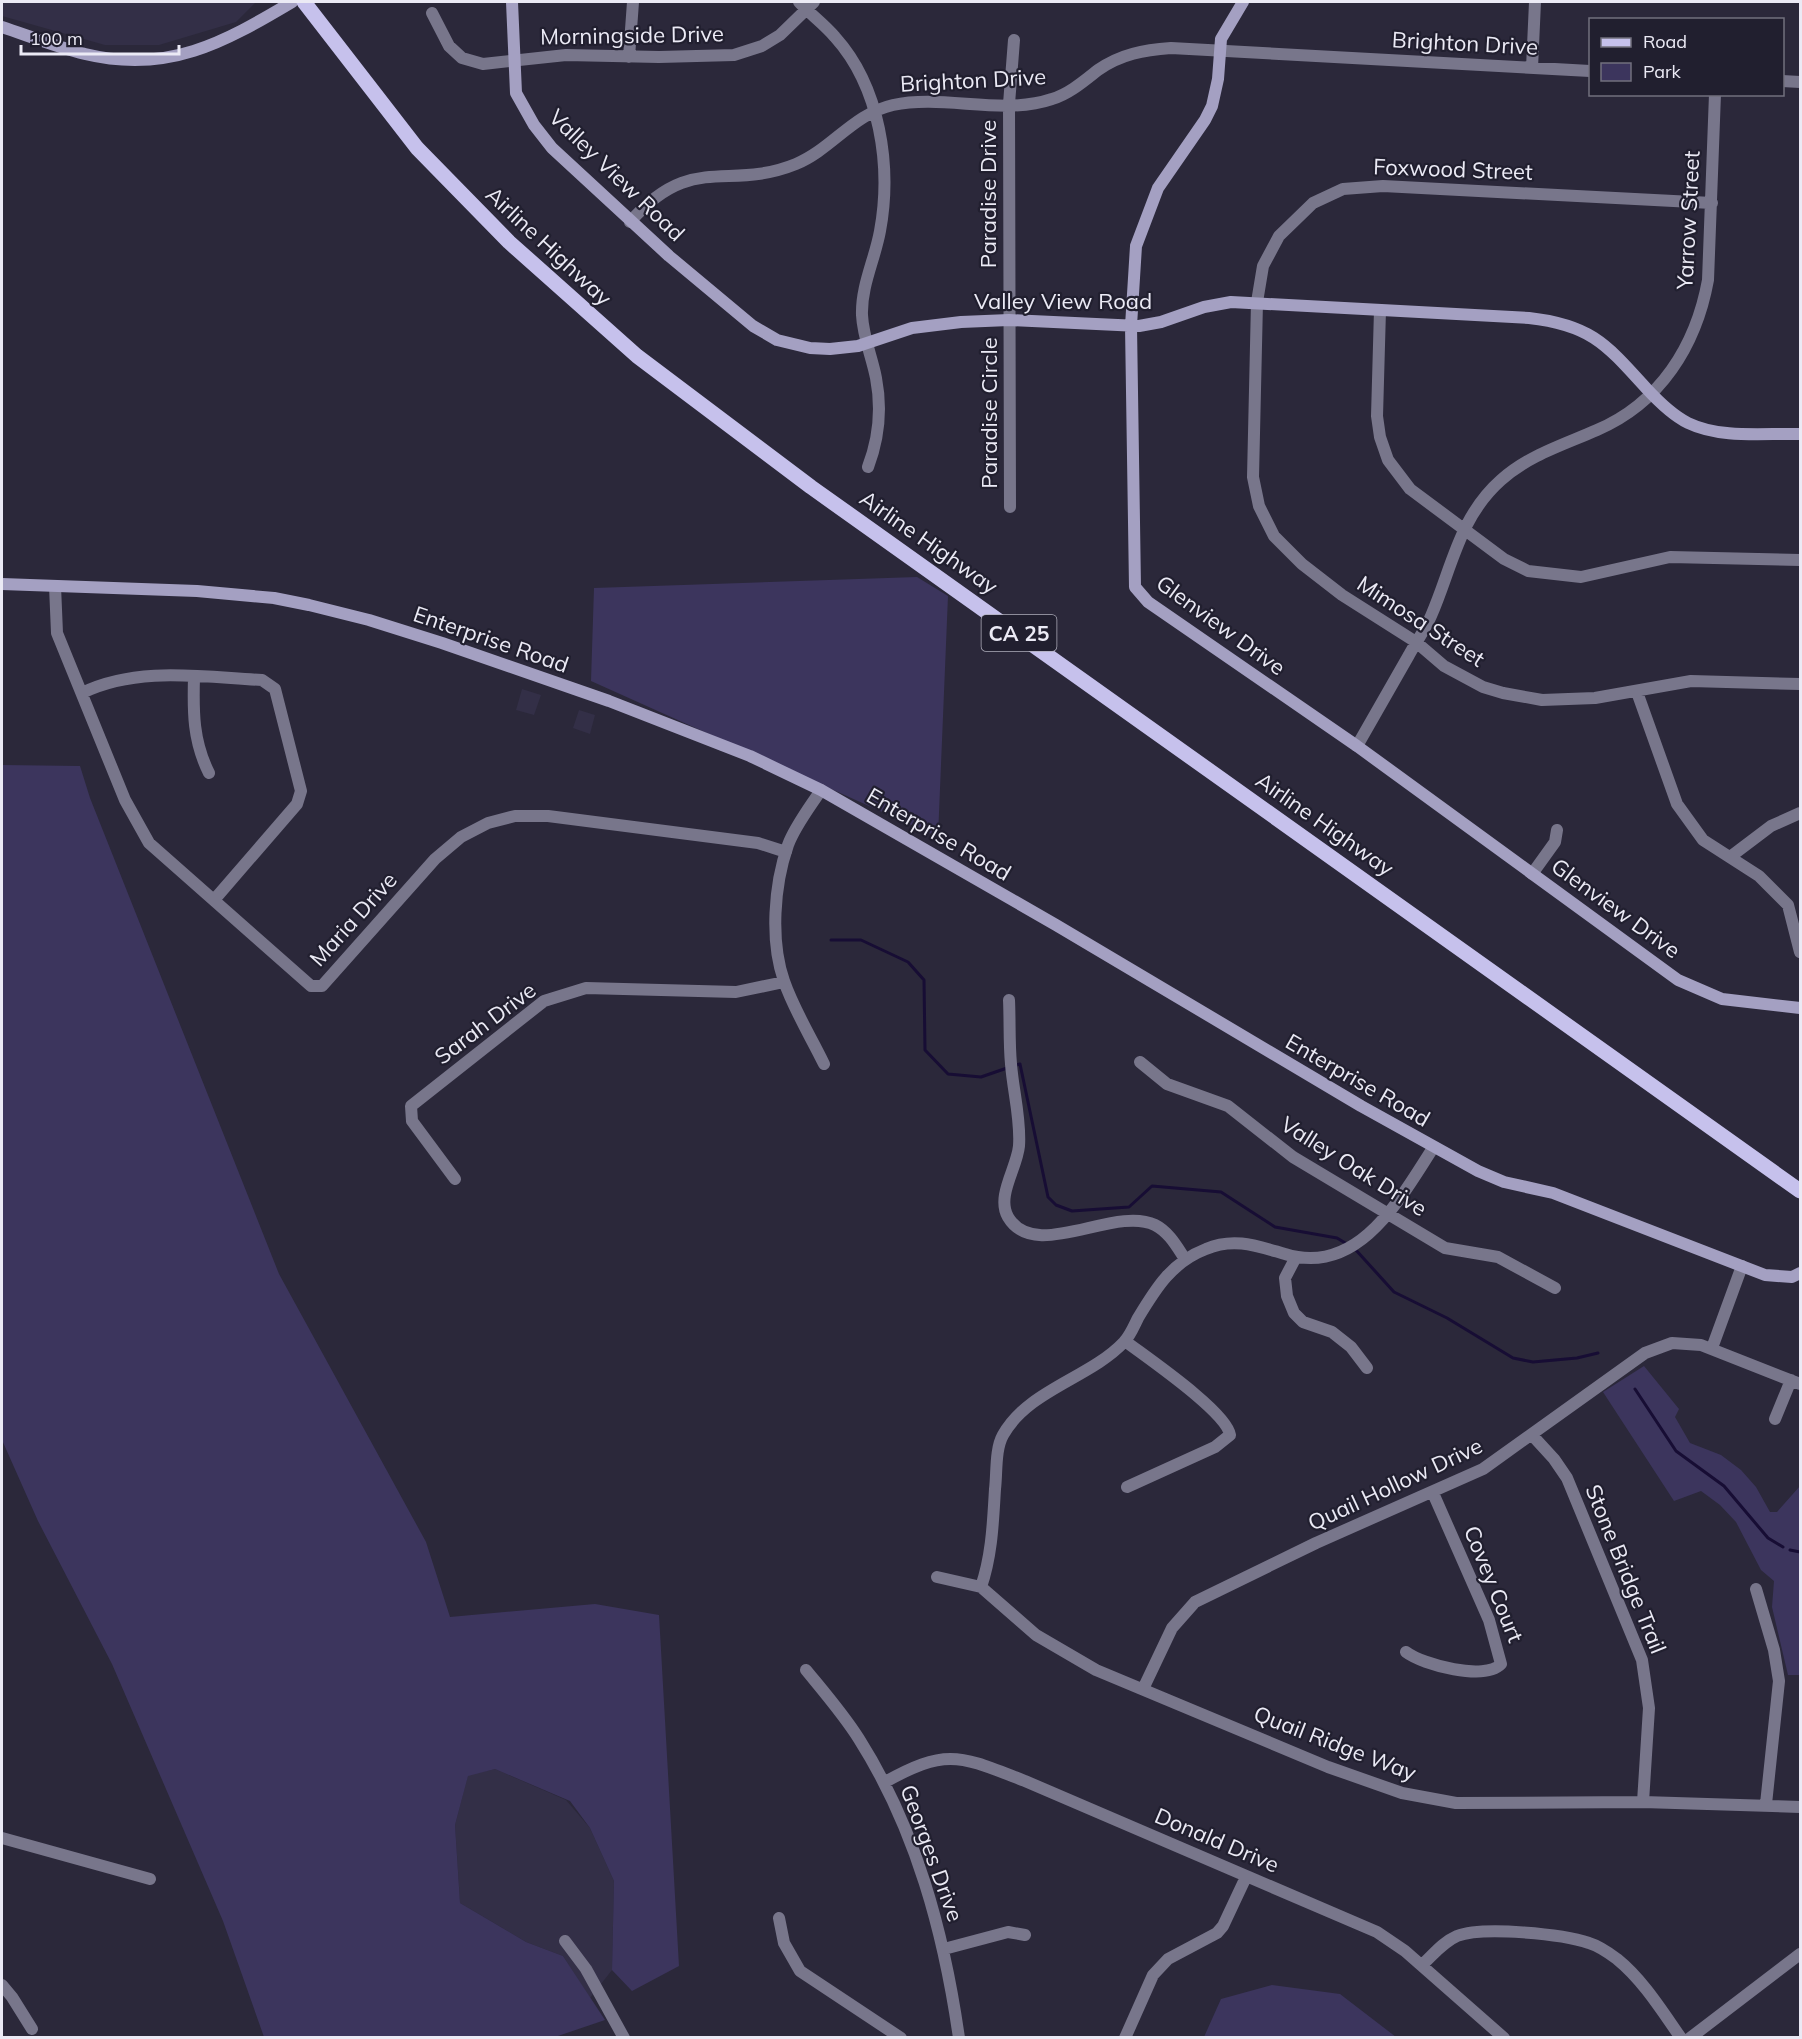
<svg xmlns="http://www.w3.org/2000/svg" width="1802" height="2039" viewBox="0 0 1802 2039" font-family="Mulish,sans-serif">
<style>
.built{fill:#332f47}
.green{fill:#3c355d}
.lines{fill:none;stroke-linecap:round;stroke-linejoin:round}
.stream{stroke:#170d34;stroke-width:3}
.street{stroke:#78768b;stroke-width:12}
.secondary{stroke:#a4a0c2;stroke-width:12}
.primary{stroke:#c6c1ec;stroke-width:15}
.labels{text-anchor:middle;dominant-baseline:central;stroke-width:4.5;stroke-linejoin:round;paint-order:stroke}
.shield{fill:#211f2f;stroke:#aeadba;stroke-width:1.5}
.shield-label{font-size:21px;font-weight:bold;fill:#ebeaf5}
.street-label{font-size:22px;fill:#ebeaf5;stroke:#211f2f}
</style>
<rect width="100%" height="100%" fill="#2b283a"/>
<!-- built -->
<path class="built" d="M2,2H256L236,22L159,45H105L2,16Z
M522,689L541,695L534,715L516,710Z
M579,710L595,715L590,734L573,728Z
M495,1769L566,1800L590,1828L614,1881L612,1970L590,1998L563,1956L526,1942L460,1903L455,1825L468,1775Z"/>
<!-- green -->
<path class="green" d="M917,577L948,596L938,837L591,681L594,588Z
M2,765L80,766L90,798L279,1274L426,1542L450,1617L595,1604L659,1615L679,1966L632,1991L612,1970L614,1881L590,1828L570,1801L495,1769L468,1776L455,1825L460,1903L526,1942L563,1956L605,2020L552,2038L264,2037L223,1921L112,1664L38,1521L2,1440Z
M1644,1366L1679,1409L1675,1417L1690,1443L1721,1455L1741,1470L1756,1487L1770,1512H1777L1800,1486V1675H1788L1772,1607L1774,1581L1761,1570L1736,1522L1720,1505L1701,1491L1674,1501L1603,1392Z
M1272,1985L1340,1994L1396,2037H1204L1221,1999Z"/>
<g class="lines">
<!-- stream -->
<path class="stream" d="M831,940H861L908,962L924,980L925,1050L948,1074L981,1077L1007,1068
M1013,1066L1020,1064L1048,1197L1056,1205L1072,1211L1129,1207L1152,1186L1221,1192L1275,1227L1337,1238L1347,1244
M1355,1249L1394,1292L1447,1318L1513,1358L1533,1362L1577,1358L1598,1353
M1635,1389L1676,1451L1724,1486L1768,1538L1783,1547
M1790,1550L1800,1552"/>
<!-- street -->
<path class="street" d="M799,2C810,14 824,24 835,37C880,87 892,166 880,231C875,259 861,286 862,315C863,337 872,357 876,378C882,409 879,438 868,467
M432,13L449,46L462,58L483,64L566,55L659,57L734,55L762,46L780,35L814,2
M629,57L633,2
M1532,68L1535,2
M1782,81L1800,82
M1712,203L1383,186L1343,189L1313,203L1279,236L1263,266L1257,302L1253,477L1259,506L1274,536L1302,564L1342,595L1416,642L1444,666L1483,687L1503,693L1542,700L1595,698L1691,681L1800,684
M630,222C692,151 727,192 796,164C832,149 853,114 893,105C944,94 1002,116 1052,99C1069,94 1084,81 1098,70C1121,54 1144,50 1171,48L1590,71
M1380,310L1377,416L1380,437L1388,460L1410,489L1504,559L1528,571L1581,577L1670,557L1800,560
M1010,507L1009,104L1014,40
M55,586L57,633L125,800L149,843L311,986H322L435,859L461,837L488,823L515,816H548L758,843L786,852
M194,677C193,712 193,741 209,773
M1637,692L1677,804L1703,840L1759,876L1788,905L1800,952
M82,693C137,666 202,677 262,680L275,689L301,791L297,804L214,900
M1357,746C1374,716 1391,686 1409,655C1416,642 1425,630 1431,616C1452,568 1459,517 1501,480C1529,455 1563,445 1597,430C1660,403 1696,346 1708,280L1715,94
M821,790C810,807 795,826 788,845C774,885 770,941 784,981C794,1010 811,1037 824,1064
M1730,857L1771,826L1800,813
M1532,874L1555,842L1557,830
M1009,1000C1010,1021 1009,1043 1011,1064C1013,1091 1021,1119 1019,1146C1017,1168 996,1196 1008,1217C1035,1263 1114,1205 1155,1225C1169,1232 1177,1247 1185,1259
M1140,1062L1167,1084L1228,1106L1293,1157L1445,1248L1498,1257L1555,1288
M1433,1148C1400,1199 1358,1277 1285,1254C1257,1246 1234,1237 1206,1249C1172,1262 1156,1288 1138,1318C1134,1326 1130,1336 1124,1342C1090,1378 1028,1390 1003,1435C995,1449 997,1473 995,1489C993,1522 992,1555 981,1587L1036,1635L1096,1670L1328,1767L1402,1793L1456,1803L1643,1802L1800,1807
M455,1179L412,1121L411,1106L544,1001L586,988L736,992L784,982
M1296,1257L1285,1278L1287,1296L1294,1313L1303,1322L1332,1332L1351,1347L1367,1368
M1125,1341C1146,1357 1227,1412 1230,1435L1215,1447L1127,1487
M1712,1348L1742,1266
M1775,1419L1791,1380
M1532,1435L1554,1459L1567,1478L1642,1660L1649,1708L1643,1802
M937,1577L981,1587
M1756,1589L1774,1650L1779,1681L1766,1804
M1406,1652C1423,1665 1485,1681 1501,1664L1489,1620L1433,1493
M806,1670C824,1692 844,1715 859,1739C916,1829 944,1933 959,2038
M1143,1689L1172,1628L1195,1602L1316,1543L1483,1469L1645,1353L1672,1343L1701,1345L1800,1384
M885,1782C948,1747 960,1756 1025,1781L1377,1932L1405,1951L1504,2038
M2,1838L150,1879
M779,1918L784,1943L800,1971L901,2038
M565,1941L586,1969L624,2038
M944,1949L1008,1932L1025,1935
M1422,1965C1433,1955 1443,1942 1457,1936C1483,1926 1563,1934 1589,1943C1599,1946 1609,1953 1617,1959C1643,1980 1662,2011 1681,2038
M2,1985L12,1997L32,2029
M1125,2038L1153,1975L1168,1959L1217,1933L1223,1926L1246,1877
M1690,2038L1800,1954"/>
<!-- secondary -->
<path class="secondary" d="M512,2L516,93L534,125L552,148L669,256L753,326L777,340L810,348L830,349L858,346L912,328L961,322L1009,320L1139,326L1161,322L1204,307L1231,302L1529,318C1591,325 1606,344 1646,388C1658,401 1672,415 1688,423C1721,439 1764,433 1800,434
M1243,2L1221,39L1218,79L1212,106L1205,120L1158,188L1136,246L1131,326L1135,587L1148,602L1357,746L1678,980L1722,999L1800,1008
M2,27C29,36 57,47 85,54C168,74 223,43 292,2
M2,584L197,591L274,598L309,605L369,620L442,643L609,701L750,756L821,790L1056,925L1361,1106L1478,1171L1504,1182L1553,1193L1765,1275L1792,1277L1800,1273"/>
<!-- primary -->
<path class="primary" d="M304,2L417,148L509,242L637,356L811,487L1800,1191"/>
</g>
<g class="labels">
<!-- shield labels -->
<rect class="shield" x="981.5" y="615" width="75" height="36" rx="4.5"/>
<g class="shield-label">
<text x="1019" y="633">CA 25</text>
</g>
<!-- street labels -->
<g class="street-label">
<text transform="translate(632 35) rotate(-1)">Morningside Drive</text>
<text transform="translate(1465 43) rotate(3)">Brighton Drive</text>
<text transform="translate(973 80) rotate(-3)">Brighton Drive</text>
<text transform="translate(1453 169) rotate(2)">Foxwood Street</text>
<text transform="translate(617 175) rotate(44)">Valley View Road</text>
<text transform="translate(988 194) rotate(-90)">Paradise Drive</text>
<text transform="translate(1688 220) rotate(-87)">Yarrow Street</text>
<text transform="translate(549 246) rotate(43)">Airline Highway</text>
<text x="1063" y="301">Valley View Road</text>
<text transform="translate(989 413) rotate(-90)">Paradise Circle</text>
<text transform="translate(929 542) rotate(35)">Airline Highway</text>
<text transform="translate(1421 621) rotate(33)">Mimosa Street</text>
<text transform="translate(1221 625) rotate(36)">Glenview Drive</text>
<text transform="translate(491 639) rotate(19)">Enterprise Road</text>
<text transform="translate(1325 824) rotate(35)">Airline Highway</text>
<text transform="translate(939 834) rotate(30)">Enterprise Road</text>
<text transform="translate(1616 908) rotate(36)">Glenview Drive</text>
<text transform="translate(353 919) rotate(-48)">Maria Drive</text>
<text transform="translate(485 1023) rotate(-37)">Sarah Drive</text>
<text transform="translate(1358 1080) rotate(30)">Enterprise Road</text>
<text transform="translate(1354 1166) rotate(32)">Valley Oak Drive</text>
<text transform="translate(1395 1484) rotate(-25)">Quail Hollow Drive</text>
<text transform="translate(1626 1569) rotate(68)">Stone Bridge Trail</text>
<text transform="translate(1494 1584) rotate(68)">Covey Court</text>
<text transform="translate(1335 1743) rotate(21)">Quail Ridge Way</text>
<text transform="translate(1217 1840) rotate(23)">Donald Drive</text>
<text transform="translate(932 1853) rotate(70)">Georges Drive</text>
</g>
</g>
<!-- border -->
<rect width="1802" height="2039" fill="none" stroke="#ebeaf5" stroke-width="6"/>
<!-- legend -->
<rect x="1589" y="18" width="195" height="78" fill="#211f2f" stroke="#72707e" stroke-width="1.5"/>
<rect x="1601" y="38" width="30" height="9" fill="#c6c1ec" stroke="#72707e" stroke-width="1.5"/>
<text x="1643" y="48" font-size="18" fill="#ebeaf5">Road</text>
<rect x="1601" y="63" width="30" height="18" fill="#3c355d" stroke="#72707e" stroke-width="1.5"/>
<text x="1643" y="78" font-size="18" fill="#ebeaf5">Park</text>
<!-- scale -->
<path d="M21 45v9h158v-9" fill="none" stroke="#ebeaf5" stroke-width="3"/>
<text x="30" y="45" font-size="18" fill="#ebeaf5" stroke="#211f2f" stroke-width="4.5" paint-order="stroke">100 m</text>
</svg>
